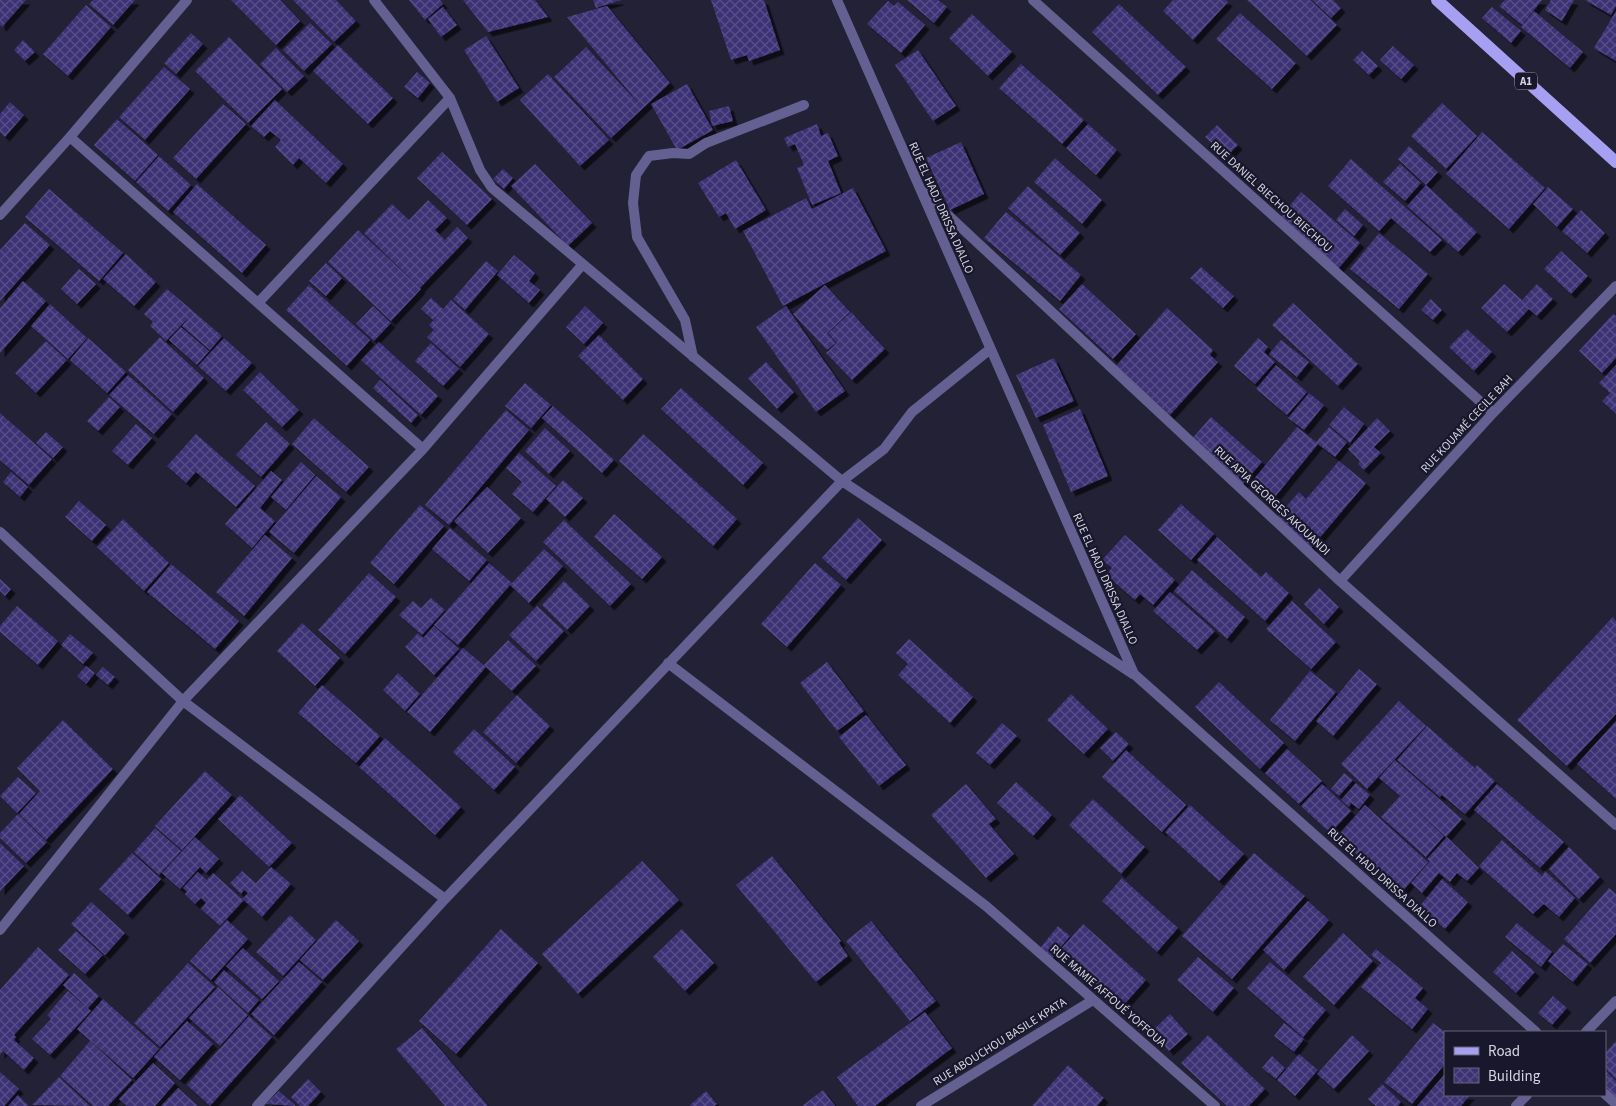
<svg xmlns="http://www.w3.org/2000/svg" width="1616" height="1106" viewBox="0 0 1616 1106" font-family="'Source Sans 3',sans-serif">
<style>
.building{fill:url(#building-cross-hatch);filter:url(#shadow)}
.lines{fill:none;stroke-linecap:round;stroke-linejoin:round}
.minor{stroke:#646091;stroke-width:10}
.primary{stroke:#a79ff1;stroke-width:12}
.labels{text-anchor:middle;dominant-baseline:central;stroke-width:4.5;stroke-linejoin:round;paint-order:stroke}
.shield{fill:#19172b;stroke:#9d9cac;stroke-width:1}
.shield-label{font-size:11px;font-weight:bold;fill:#d6d5e3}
.street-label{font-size:12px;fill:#d6d5e3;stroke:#19172b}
</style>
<defs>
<pattern id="building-cross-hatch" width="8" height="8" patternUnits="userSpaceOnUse" patternTransform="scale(1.25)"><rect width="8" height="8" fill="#3d3275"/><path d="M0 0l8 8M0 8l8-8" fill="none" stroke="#584f88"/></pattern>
<filter id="shadow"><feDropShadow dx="4.5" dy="4.5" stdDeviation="0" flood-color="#0009"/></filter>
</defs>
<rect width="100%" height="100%" fill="#222135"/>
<!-- building -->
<path class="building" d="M0,0H26L2,27L0,25Z
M93,0H135L113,25L89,4Z
M231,0H280L300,21L276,45Z
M293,0H336L356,21L334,42Z
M409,0H440L443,4L425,20Z
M463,0H535L548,17L488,32Z
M593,0H621L596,8Z
M711,0H764L780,50L749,61L747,55L731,60Z
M907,0H938L947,7L934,23Z
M1173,0H1226L1228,2L1193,40L1163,11Z
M1247,0H1310L1337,25L1307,56Z
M1312,0H1333L1341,8L1331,18Z
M1505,0H1542L1522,25L1499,6Z
M1551,0H1574L1562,21L1545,10Z
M1585,0H1616V6L1611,15Z
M888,1L894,6L898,2L925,25L901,53L867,24Z
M1119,4L1186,67L1158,95L1092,32Z
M86,5L111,27L68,76L43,54Z
M607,6L670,83L611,138L554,77L586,47L641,106L567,17Z
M443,7L457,25L441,37L428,19Z
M1492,7L1521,31L1511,43L1482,18Z
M1534,11L1583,52L1570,68L1521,27Z
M1616,11V61L1594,48Z
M1240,13L1296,63L1272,89L1216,39Z
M972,14L1012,52L988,76L949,38Z
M310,23L332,44L304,71L283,50Z
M191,33L203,44L176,74L164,63Z
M486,36L519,88L497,102L464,50Z
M229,37L282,89L248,123L195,71Z
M23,40L35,52L25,61L14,50Z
M338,45L393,98L368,124L313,71Z
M1393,46L1414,65L1401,79L1380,60Z
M276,48L304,76L287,92L260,64Z
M918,50L956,106L933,121L895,65Z
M1362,51L1378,66L1369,75L1353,60Z
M1021,64L1084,120L1062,144L999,88Z
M164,67L190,89L145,140L119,117Z
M417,72L430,83L418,98L404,87Z
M548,74L609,140L580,166L520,100Z
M687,84L713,130L677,150L651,104Z
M275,100L343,164L326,183L299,158L293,165L275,147L281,140L270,131L264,137L251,126Z
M10,102L24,115L5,137L0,132V114Z
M1442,103L1477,136L1446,169L1411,136Z
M223,104L246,124L196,179L173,158Z
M729,106L733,121L712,126L709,111Z
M117,119L158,155L135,181L94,145Z
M817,124L821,136L828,133L838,156L828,161L841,193L812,205L797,168L804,165L795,144L788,147L784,138Z
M1088,124L1117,150L1096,175L1066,148Z
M1217,125L1238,145L1226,157L1205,137Z
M1482,132L1545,188L1509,229L1446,174Z
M961,142L984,194L950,210L926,158Z
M1409,146L1438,172L1426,185L1398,159Z
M442,152L492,199L467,225L417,178Z
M159,156L191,185L168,211L136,182Z
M1055,158L1102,200L1082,224L1034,182Z
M1351,159L1442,240L1430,252L1391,218L1379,231L1328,186Z
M736,160L766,210L735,229L726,213L719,217L698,183Z
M535,164L592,223L568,246L511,186Z
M1400,164L1421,183L1405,201L1383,182Z
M503,169L513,178L504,189L493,179Z
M197,184L266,245L242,273L173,212Z
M1426,185L1477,232L1458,252L1407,206Z
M1028,186L1080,233L1060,255L1008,208Z
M1548,187L1573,209L1557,227L1533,204Z
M853,188L886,251L783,306L743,231L806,198L812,209Z
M49,189L123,253L99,281L25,217Z
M1301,192L1360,243L1338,269L1279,219Z
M428,200L447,218L435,230L445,240L457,227L468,238L420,288L364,233L392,204L409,220Z
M1345,209L1363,225L1354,236L1336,220Z
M1581,210L1605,233L1587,253L1562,231Z
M1006,212L1081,275L1060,301L984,238Z
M25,223L50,245L0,301V250Z
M358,230L421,289L391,321L328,262Z
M1379,233L1428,274L1399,309L1350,269Z
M1561,251L1588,276L1571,294L1544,269Z
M126,254L156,282L134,306L103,279Z
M514,255L535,273L529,281L540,290L529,303L497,275Z
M486,261L498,271L465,310L453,299Z
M326,263L342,278L326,296L309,281Z
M1201,267L1234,296L1223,308L1190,278Z
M79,269L96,284L77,304L61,289Z
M23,281L46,301L0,353V308Z
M1082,284L1136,334L1113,359L1059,309Z
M1504,284L1522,300L1537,284L1553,299L1537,316L1529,309L1507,332L1481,308Z
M309,285L370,340L347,366L286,310Z
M825,285L850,312L827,333L836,343L827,350L793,314Z
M167,289L222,336L210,350L182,326L190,316L166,341L150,326L153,322L144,314Z
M431,298L443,309L451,300L489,334L460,367L427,337L434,330L429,325L441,312L433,320L421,309Z
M1431,299L1442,310L1433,320L1421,310Z
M1293,303L1358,364L1338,386L1272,325Z
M50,304L87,338L68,359L31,326Z
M373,306L391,323L374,341L356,324Z
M585,306L603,323L584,344L566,327Z
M786,306L845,391L816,412L756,327Z
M1167,308L1213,350L1210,355L1218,362L1170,415L1116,366Z
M851,312L885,349L852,380L826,353L837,343L828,333Z
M1613,314L1616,316V358L1602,373L1579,351Z
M181,327L209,351L197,365L169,340Z
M1467,329L1492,352L1474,371L1449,347Z
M599,335L643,379L623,400L578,356Z
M160,337L204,378L173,412L128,370Z
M88,338L126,372L107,393L70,360Z
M224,338L252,363L226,391L198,366Z
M1258,338L1268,347L1264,352L1275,362L1255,384L1234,366Z
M1281,340L1309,362L1297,377L1269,354Z
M46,341L67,360L36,393L15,373Z
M379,342L438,396L421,415L361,360Z
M431,343L459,369L443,386L415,361Z
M1054,358L1074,401L1036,418L1016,375Z
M766,362L794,392L777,409L748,378Z
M1276,365L1307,392L1287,415L1256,389Z
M1616,365V414L1602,401L1610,393L1599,383Z
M260,372L299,410L282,427L243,390Z
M128,375L172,414L154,434L109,395Z
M380,380L418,415L411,423L373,388Z
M525,383L551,405L531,428L505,406Z
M681,388L763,463L743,485L661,409Z
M1309,393L1324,405L1304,430L1288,418Z
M109,397L120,407L98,431L87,421Z
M553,406L614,460L602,473L542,418Z
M1344,407L1364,424L1350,443L1329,425Z
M1080,409L1108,476L1071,492L1043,425Z
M506,410L529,430L449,525L425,505Z
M0,413L52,459L29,485L0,460Z
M1211,417L1262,462L1242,485L1191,440Z
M314,418L369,467L346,492L292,444Z
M1377,418L1390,431L1374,447L1381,453L1364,470L1358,464L1360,461L1348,449Z
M266,422L290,444L261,477L236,455Z
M136,424L152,438L128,465L112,451Z
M1297,427L1316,442L1329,427L1347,442L1335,457L1318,444L1270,503L1249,485Z
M545,428L570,451L549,474L525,451Z
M46,432L63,447L53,458L36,443Z
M196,434L255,486L236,507L196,472L186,483L167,466Z
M643,434L737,519L713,546L619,461Z
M519,453L556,486L533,512L512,494L522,482L506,468Z
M1339,461L1366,483L1311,548L1276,518L1299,492L1306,499Z
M301,462L315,475L286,510L271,497Z
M271,471L282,480L260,508L275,521L252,548L225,524Z
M11,472L28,487L20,497L3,482Z
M316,476L341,497L294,553L269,532Z
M563,480L583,498L565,517L546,499Z
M487,487L521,518L488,553L454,521Z
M79,501L106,525L92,541L65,517Z
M1181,504L1214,534L1191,560L1158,530Z
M420,505L444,526L394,584L370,563Z
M614,514L662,557L642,579L594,537Z
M858,518L882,540L846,580L822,558Z
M123,519L169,563L144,591L97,547Z
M564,520L631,584L610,606L543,542Z
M450,528L487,560L469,581L432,549Z
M265,535L292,558L244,616L216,592Z
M1125,535L1175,580L1153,605L1140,594L1135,600L1106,575L1112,568L1102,560Z
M1217,537L1261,577L1266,572L1289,593L1265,621L1197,560Z
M544,549L563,566L529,603L510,585L458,645L434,625L489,563L512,583Z
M815,563L841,585L787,647L761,624Z
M171,564L239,621L215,649L147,592Z
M1192,570L1245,617L1227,639L1174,591Z
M369,573L396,597L345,654L318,630Z
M0,579L11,589L5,596L0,591Z
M564,581L590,606L567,630L542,605Z
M1319,588L1339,607L1324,624L1304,604Z
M1170,592L1215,631L1197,650L1153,611Z
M431,598L445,610L422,635L399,615L413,601L421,608Z
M1292,601L1336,642L1311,669L1266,629Z
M17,606L58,641L38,665L0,632V626Z
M537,606L564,631L536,661L509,635Z
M1613,617L1616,621V714L1567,766L1517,720Z
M302,623L340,658L315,686L277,651Z
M434,626L459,649L434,675L405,647L418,633L423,638Z
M70,634L93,653L83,664L61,645Z
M909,639L973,697L950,723L898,675L908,664L896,653Z
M508,640L536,666L512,691L484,665Z
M463,648L486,667L430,732L407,712Z
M827,662L864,711L837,731L800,683Z
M86,666L95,673L86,684L77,676Z
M103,667L115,677L108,685L96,675Z
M1359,669L1377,684L1333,736L1316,721Z
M1310,671L1336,692L1295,741L1270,720Z
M398,673L420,694L405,711L383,690Z
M1219,682L1284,743L1260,769L1195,707Z
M322,685L380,736L356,763L298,713Z
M1071,694L1108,729L1084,754L1047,720Z
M517,695L550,726L516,763L483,732Z
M1399,701L1426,726L1367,789L1341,764Z
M866,715L906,765L879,786L839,737Z
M63,720L113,769L46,840L19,814L40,791L17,768Z
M1616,721V799L1577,764Z
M1002,723L1017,736L990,765L976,753Z
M1427,726L1475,768L1477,765L1495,781L1465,814L1442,795L1440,797L1397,760Z
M474,729L515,767L494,790L453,752Z
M1116,732L1129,744L1113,761L1100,748Z
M385,738L461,807L435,835L359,767Z
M1287,749L1322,781L1299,804L1265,773Z
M1126,750L1186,805L1162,832L1102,777Z
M1395,760L1462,819L1446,837L1407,802L1444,836L1426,857L1381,817L1400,796L1379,778Z
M205,771L232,795L182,850L155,826Z
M1344,773L1353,780L1339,796L1331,789Z
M18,777L36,793L17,813L0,796Z
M1016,782L1052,815L1033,836L997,803Z
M1356,783L1370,795L1359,809L1351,803L1349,807L1341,800Z
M966,784L996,819L989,824L1014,854L986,878L931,815Z
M1322,784L1351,811L1330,833L1301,806Z
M1497,784L1564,842L1540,868L1474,810Z
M240,795L292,843L269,867L218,819Z
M1093,799L1145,847L1121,874L1069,825Z
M1190,805L1244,854L1219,881L1165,832Z
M1365,805L1428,862L1401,893L1337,837Z
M18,814L47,842L26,863L0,838V833Z
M155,828L181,851L159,875L134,852Z
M195,837L219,859L206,873L200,867L180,889L162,873Z
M1447,837L1479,868L1467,881L1457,873L1450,882L1439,873L1422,893L1411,883L1430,861L1427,859Z
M1502,840L1542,876L1545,871L1575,898L1559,917L1544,904L1533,914L1479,866Z
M0,843L24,866L0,891Z
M1569,847L1600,877L1579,899L1549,869Z
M132,853L161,879L128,915L99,889Z
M1254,853L1305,896L1232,979L1182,936Z
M772,856L841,941L839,943L848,956L816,982L736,885Z
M642,861L679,900L578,994L542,954Z
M271,867L291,884L262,917L244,900L220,926L201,909L206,903L201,898L195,904L185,894L187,892L183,888L198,872L207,880L213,873L242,899L248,893L244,890L241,894L230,883L242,871L256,883Z
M1122,878L1178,928L1157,952L1102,901Z
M1442,879L1468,902L1445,929L1419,907Z
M1609,888L1616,894V934L1590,963L1564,939Z
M1308,901L1329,920L1284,970L1263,950Z
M91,902L125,933L105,955L71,924Z
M290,915L316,940L283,976L256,952Z
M227,920L248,939L211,980L190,961Z
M336,920L359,941L323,980L300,960Z
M871,921L936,1001L910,1021L846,941Z
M1517,923L1552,952L1541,967L1505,937Z
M1083,924L1146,980L1122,1007L1059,951Z
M1058,926L1070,936L1052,958L1040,948Z
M501,929L538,963L456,1054L419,1021Z
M682,929L714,963L685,991L653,957Z
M76,931L103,955L85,974L58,950Z
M1343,933L1373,961L1334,1005L1303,977Z
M1563,944L1588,964L1573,982L1548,961Z
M38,947L69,975L14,1035L16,1037L14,1040L34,1058L24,1070L3,1051L0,1055V990Z
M243,948L279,981L262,999L226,966Z
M1376,949L1423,988L1415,998L1428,1009L1412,1029L1361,987L1381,963L1371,955Z
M1512,951L1535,972L1516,993L1493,972Z
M1198,957L1234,988L1213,1012L1177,980Z
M299,962L322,982L274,1035L251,1014Z
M1270,962L1326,1010L1303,1037L1247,988Z
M188,963L215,987L160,1047L134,1023Z
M224,970L259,1000L248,1013L214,982Z
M74,973L99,996L88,1008L63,985Z
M218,987L248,1015L220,1046L189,1018Z
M68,991L91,1011L50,1055L32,1039L51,1019L47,1015Z
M1553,996L1567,1008L1552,1025L1538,1013Z
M103,999L159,1049L133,1078L77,1029Z
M925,1012L952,1048L875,1106H858L837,1077Z
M1170,1014L1188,1034L1169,1051L1152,1031Z
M249,1016L272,1037L210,1106L187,1085Z
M187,1021L213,1044L180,1080L154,1057Z
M1284,1023L1304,1039L1294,1052L1274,1036Z
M1433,1023L1445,1032V1064L1412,1104L1384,1082Z
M422,1028L488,1106H445L396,1049Z
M1208,1035L1265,1089L1249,1106H1227L1181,1063Z
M1352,1035L1369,1051L1334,1089L1317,1074Z
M90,1041L132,1080L108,1106H93L60,1076Z
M1616,1041V1079L1605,1068V1053Z
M1299,1054L1318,1070L1295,1096L1277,1080Z
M1272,1056L1285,1068L1276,1079L1262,1068Z
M153,1063L175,1083L155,1106H127L119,1099Z
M1068,1065L1104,1098L1097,1106H1032Z
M1605,1070L1616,1081V1101L1605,1091Z
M0,1072L19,1089L4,1106H0Z
M1445,1074V1095H1470L1461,1106H1417Z
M59,1077L90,1106L32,1105Z
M308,1079L321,1092L308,1106H300L291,1097Z
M1382,1084L1401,1102L1398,1106H1376L1368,1099Z
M178,1088L198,1106H161Z
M823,1090L835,1106H802Z
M279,1091L296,1106L266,1104Z
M706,1091L717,1104L714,1106H689Z
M18,1095L29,1106H8Z"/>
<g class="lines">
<!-- minor -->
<path class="minor" d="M374,0L450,98L480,170L492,188L842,481L1133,674
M837,0L1134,674L1536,1032
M1033,0L1493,413
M70,137L423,449
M921,190L1340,581L1616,825
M0,215L70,137L187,0
M258,303L450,98
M693,357L685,320L637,237L633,203L636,175L649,156L673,153L689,154L706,143L804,105
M0,532L183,701L445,899
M1340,581L1493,413L1616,286
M668,663L986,906L1215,1106
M0,930L183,701L423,449L583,264
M1586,1032L1616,1001
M1605,1094L1616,1104
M257,1106L445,899L842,481L884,449L912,412L989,350
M921,1106L1093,1000
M1516,1106L1527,1095"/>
<!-- primary -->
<path class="primary" d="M1437,0L1616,162"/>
</g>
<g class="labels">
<!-- shield labels -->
<rect class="shield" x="1515" y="72.5" width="22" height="17" rx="4"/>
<g class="shield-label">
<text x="1526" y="81">A1</text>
</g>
<!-- street labels -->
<g class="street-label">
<text transform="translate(1271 197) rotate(42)">RUE DANIEL BIECHOU BIECHOU</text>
<text transform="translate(941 208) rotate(66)">RUE EL HADJ DRISSA DIALLO</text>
<text transform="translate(1467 424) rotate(-47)">RUE KOUAMÉ CECILE BAH</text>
<text transform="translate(1272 501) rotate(43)">RUE APIA GEORGES AKOUANDI</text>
<text transform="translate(1105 579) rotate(66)">RUE EL HADJ DRISSA DIALLO</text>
<text transform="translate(1382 878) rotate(42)">RUE EL HADJ DRISSA DIALLO</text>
<text transform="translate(1108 996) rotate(41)">RUE MAMIE AFFOUÉ YOFFOUA</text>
<text transform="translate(1000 1042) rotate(-32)">RUE ABOUCHOU BASILE KPATA</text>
</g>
</g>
<!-- legend -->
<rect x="1444" y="1031" width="162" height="65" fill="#19172b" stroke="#656375"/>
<rect x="1454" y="1047" width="25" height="8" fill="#a79ff1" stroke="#656375"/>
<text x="1488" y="1056" font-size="15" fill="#d6d5e3">Road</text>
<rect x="1454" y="1068" width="25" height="15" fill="url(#building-cross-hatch)" stroke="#656375"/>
<text x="1488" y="1081" font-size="15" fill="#d6d5e3">Building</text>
</svg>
